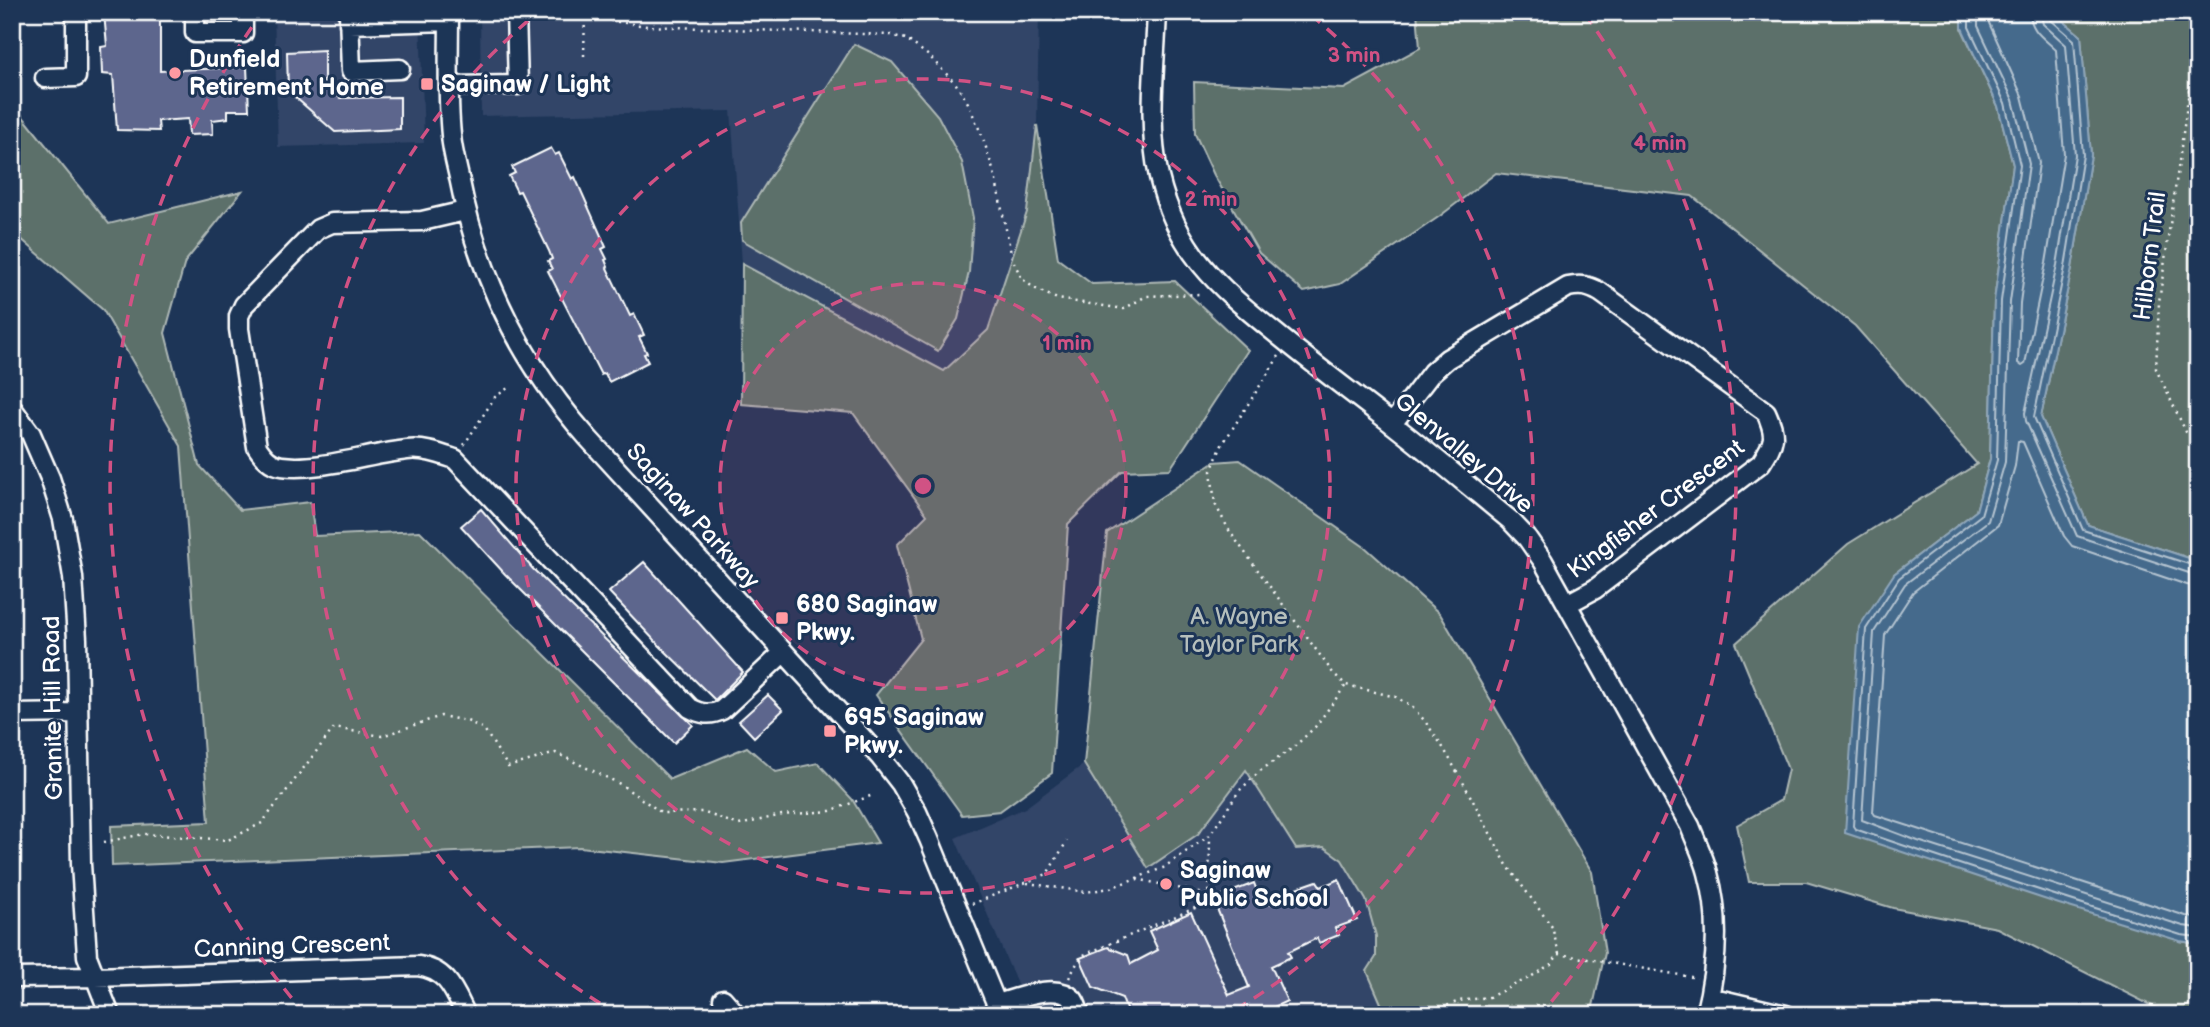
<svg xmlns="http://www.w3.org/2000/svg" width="2210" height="1027" viewBox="0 0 2210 1027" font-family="'Balsamiq Sans',sans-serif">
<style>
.built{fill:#304467}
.green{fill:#5c706b;stroke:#aeb8b5;stroke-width:2}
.water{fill:#456b8c;stroke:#8fa6ba;stroke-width:2}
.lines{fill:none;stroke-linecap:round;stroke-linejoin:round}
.shore{stroke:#b5c4d1;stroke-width:2}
.building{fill:#5d668d;stroke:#fff;stroke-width:2}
.minor-casing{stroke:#fff;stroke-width:23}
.path{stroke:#fff;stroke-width:2.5;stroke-dasharray:2 5;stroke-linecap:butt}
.minor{stroke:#1d3557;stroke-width:18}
.ring{fill:none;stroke:#d15284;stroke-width:3.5;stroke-dasharray:12 9}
.poi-dot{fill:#ff9aa2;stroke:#1d3557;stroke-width:2.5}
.labels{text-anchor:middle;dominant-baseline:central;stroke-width:6;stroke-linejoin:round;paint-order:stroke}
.poi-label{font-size:24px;font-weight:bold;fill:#fff;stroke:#1d3557;text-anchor:start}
.street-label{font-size:24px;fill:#fff;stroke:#1d3557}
.park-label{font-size:24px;fill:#b6bfbc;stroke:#1d3557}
.centre{fill:#d15284;stroke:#1d3557;stroke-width:3.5}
.ring-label{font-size:21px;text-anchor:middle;font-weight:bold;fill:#d15284;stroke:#1d3557;stroke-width:6;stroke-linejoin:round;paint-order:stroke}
</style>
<rect width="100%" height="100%" fill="#1d3557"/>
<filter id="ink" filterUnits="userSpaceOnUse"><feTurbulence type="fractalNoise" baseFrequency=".0143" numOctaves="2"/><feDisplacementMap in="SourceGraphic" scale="14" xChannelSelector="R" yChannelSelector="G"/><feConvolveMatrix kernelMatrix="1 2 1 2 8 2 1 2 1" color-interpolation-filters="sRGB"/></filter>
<g filter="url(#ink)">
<!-- built -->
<path class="built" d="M274,12H420L424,143L278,147Z
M480,12H1039L1037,125L1027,212L988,330L944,372L742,264L731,111L481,116Z
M1084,764L1120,825L1198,834L1246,770L1296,849L1324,847L1342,859L1366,900L1376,936V957L1367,971L1386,1015H1030L955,838L1025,808Z"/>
<!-- green -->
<path class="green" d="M1417,12H1962V29L1998,106L2013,165L1994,301L1990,459L1976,511L1894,574L2180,941L2198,944V1015H2170L1997,928L1893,908L1806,882H1749L1737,825L1781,800L1788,769L1736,643L1848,544L1977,464L1855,326L1692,196L1496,173L1440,216L1340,284L1304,292L1259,253L1214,175L1195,134L1194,82L1344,89L1420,48Z
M2053,12H2198V561L2088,525L2041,417L2072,268L2091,155L2081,36Z
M854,44L892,62L938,116L962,162L973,218L969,272L958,319L938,351L742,240L741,223Z
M12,103L109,224L242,191L185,262L165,333L199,465L240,510L310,502L315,536L420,531L670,779L747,747L776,772L818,763L852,799L878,843L723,863L580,847L112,866L111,826L209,822L181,446L103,310L12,231Z
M1037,125L1058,259L1092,284L1175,281L1248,350L1170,469L1122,471L1068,524L1052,773L1000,811L962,815L876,695L921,639L897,545L927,515L853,413L741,404L742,264L944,371L988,330L1027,212Z
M1240,460L1366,548L1440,614L1592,872L1605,953L1591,1015H1386L1367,971L1376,957V936L1366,900L1342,860L1324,847L1296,849L1246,770L1198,834L1148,868L1084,764L1107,533L1214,462Z"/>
<!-- water -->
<path class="water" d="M1962,12H2053L2081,36L2091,155L2072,268L2041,417L2088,525L2198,561V944L2180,941L2059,904L1845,833L1859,627L1894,574L1976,511L1990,459L1994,301L2013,165L1998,106L1962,28Z"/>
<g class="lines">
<!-- shore -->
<path class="shore" d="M1969,12V27L2005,103L2020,165L2001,301L1997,460L1981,515L1899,578L1866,629L1853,826L1855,829C1963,866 2072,901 2181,935L2198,937
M1978,12V26L2013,100L2029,164L2010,302L2005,462L1988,521L1905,584L1874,632L1862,820L1918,841L2183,926L2198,928
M1989,12V23L2022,96L2039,163L2020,303L2018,363L2022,366L2025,364L2046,263L2064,154L2056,50C2044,38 2030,31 2030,12
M2040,12L2043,24L2066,45L2075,155L2057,265L2025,413L2026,421L2077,536L2198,576
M2049,12L2051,20L2074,40L2083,155L2065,267L2034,417L2083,530L2198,567
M2198,587L2187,585L2072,546L2064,536L2023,442L2018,441L2015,466L1998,525L1913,592L1885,635L1873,812L1875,815L2186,916L2198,917"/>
</g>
<!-- building -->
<path class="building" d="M160,12V71L247,67L249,110H228V118L212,120L213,134L189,135L188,119L158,121L159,131L117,130L113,75L102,74L101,47L107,46L104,13Z
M324,50V83L340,98L400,97V129L335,132L288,91L287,52Z
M551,148L555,155L559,153L572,179L575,177L606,247L602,249L607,259L605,260L608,267L607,268L630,316L634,314L644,335L639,337L647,353L644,354L648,362L609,382L605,373L601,375L548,271L552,269L548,261L552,259L549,251L520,191L517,192L509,176L515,173L512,167Z
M481,509L533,569L693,725L674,743L505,574L461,526Z
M644,562L743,672L715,700L655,641L609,592Z
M768,695L783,710L754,737L739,721Z
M1339,879L1357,920L1335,928L1339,935L1319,943L1317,938L1288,952L1291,957L1271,966L1287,1001L1272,1008L1275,1015H1128L1122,998L1093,987L1080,958L1108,947L1128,955L1131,964L1158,950L1149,931L1191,912L1229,995L1249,987L1213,899L1254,883L1261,902L1269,899L1270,904L1297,894V888L1317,881L1321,887Z"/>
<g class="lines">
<defs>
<path id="minor" d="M195,12V33H243V12
M347,12L349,14L351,71L400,69
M449,12C449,53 447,95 451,135C452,149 456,164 459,177C478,277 521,362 588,438L880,757L901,784L917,812L929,839L1001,1015
M1157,12C1155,66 1147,124 1159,177C1177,251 1216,285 1273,331C1307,359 1343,386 1378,413C1423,447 1466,484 1510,520L1527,538L1543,561L1690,826C1696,842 1704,857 1708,873C1721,920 1717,968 1705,1015
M349,24L449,21
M45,78L76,77V12
M450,86L518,85L516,12
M465,211L422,221L332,223L318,229L244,305L239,316V329L257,447C263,456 270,465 282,466C317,471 370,454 407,450C424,448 440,454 455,459L690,708C701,714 710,716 722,710L784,652
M12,408L31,434L50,478L63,519L73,577L77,639L81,864L87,956L110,1015
M1392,424L1432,372L1447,359L1568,287C1581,284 1589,286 1600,292L1766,412C1777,437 1775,441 1761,463L1595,589L1567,604
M12,714L78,713
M12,978L96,977L418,966C448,970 454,991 466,1015
M1709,997L1786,1015
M723,999L737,1015
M997,1004C1017,999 1056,981 1073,999C1076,1002 1078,1010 1080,1015"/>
</defs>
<!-- minor casing -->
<use href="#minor" class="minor-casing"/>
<!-- path -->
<path class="path" d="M599,12L612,21L647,26L891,35L906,39L929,56L956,84L968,103L983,138L995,176L1012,258L1022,279L1034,288L1057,299L1124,309L1146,296L1201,294
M584,56L585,12
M2198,63L2189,91L2159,302L2156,369L2186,432L2198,445
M1279,356L1222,445L1211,471L1215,504L1230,532L1333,673L1346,685L1396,697L1413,708L1424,720L1441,744L1464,784L1507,865L1552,927L1559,954L1551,964L1529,978L1489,997L1459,1001L1424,1015
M464,445L495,397L511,386
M104,842L144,834L228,840L262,823L334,728L382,736L441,716L467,721L484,729L508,767L556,753L620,784L662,813L702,812L739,825L782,815L830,811L873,795
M1137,879L1209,895L1210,836
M1027,883L1086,892L1110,888L1163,868L1210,835L1239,791L1260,771L1294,747L1315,727L1346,685
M972,904L1047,874L1067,841
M1559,954L1697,978
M1069,978L1081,956L1195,908L1209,895"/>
<!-- minor -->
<use href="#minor" class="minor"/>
</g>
</g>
<!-- distance rings -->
<circle cx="923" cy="486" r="203" fill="#d15284" fill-opacity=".12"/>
<g class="ring">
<circle cx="923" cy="486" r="203"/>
<circle cx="923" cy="486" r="407"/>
<path d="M618 1014A610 610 0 0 1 535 15M1311 15A610 610 0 0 1 1228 1014"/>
<path d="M305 1014A813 813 0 0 1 261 14M1585 14A813 813 0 0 1 1541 1014"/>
</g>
<!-- markers -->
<g class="poi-dot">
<circle cx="175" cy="73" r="7"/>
<rect x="420" y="77" width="14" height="14" rx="3.5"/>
<rect x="775" y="611" width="14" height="14" rx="3.5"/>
<rect x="823" y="724" width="14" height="14" rx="3.5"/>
<circle cx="1166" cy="884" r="7"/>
</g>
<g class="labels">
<!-- poi labels -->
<g class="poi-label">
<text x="189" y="59">Dunfield<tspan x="189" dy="28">Retirement Home</tspan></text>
<text x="441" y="84">Saginaw / Light</text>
<text x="796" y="604">680 Saginaw<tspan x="796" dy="28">Pkwy.</tspan></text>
<text x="844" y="717">695 Saginaw<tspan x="844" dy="28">Pkwy.</tspan></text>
<text x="1180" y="870">Saginaw<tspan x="1180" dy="28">Public School</tspan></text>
</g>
<!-- street labels -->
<g class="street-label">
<text transform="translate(2150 256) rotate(-83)">Hilborn Trail</text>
<text transform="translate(1464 453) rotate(40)">Glenvalley Drive</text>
<text transform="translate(1656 509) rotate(-37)">Kingfisher Crescent</text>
<text transform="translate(693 516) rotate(48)">Saginaw Parkway</text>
<text transform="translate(53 708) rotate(-91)">Granite Hill Road</text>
<text transform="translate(292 946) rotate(-2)">Canning Crescent</text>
</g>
<!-- park labels -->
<g class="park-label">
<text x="1239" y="616">A. Wayne<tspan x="1239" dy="28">Taylor Park</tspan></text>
</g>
</g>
<circle cx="923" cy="486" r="10" class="centre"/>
<g class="ring-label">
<text x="1354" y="62">3 min</text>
<text x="1660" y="150">4 min</text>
<text x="1211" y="206">2 min</text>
<text x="1067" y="350">1 min</text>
</g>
<!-- margin -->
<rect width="2210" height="1027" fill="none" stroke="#1d3557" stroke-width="42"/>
<rect x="21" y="21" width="2168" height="985" fill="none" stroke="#fff" stroke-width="2.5" filter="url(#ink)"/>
</svg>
